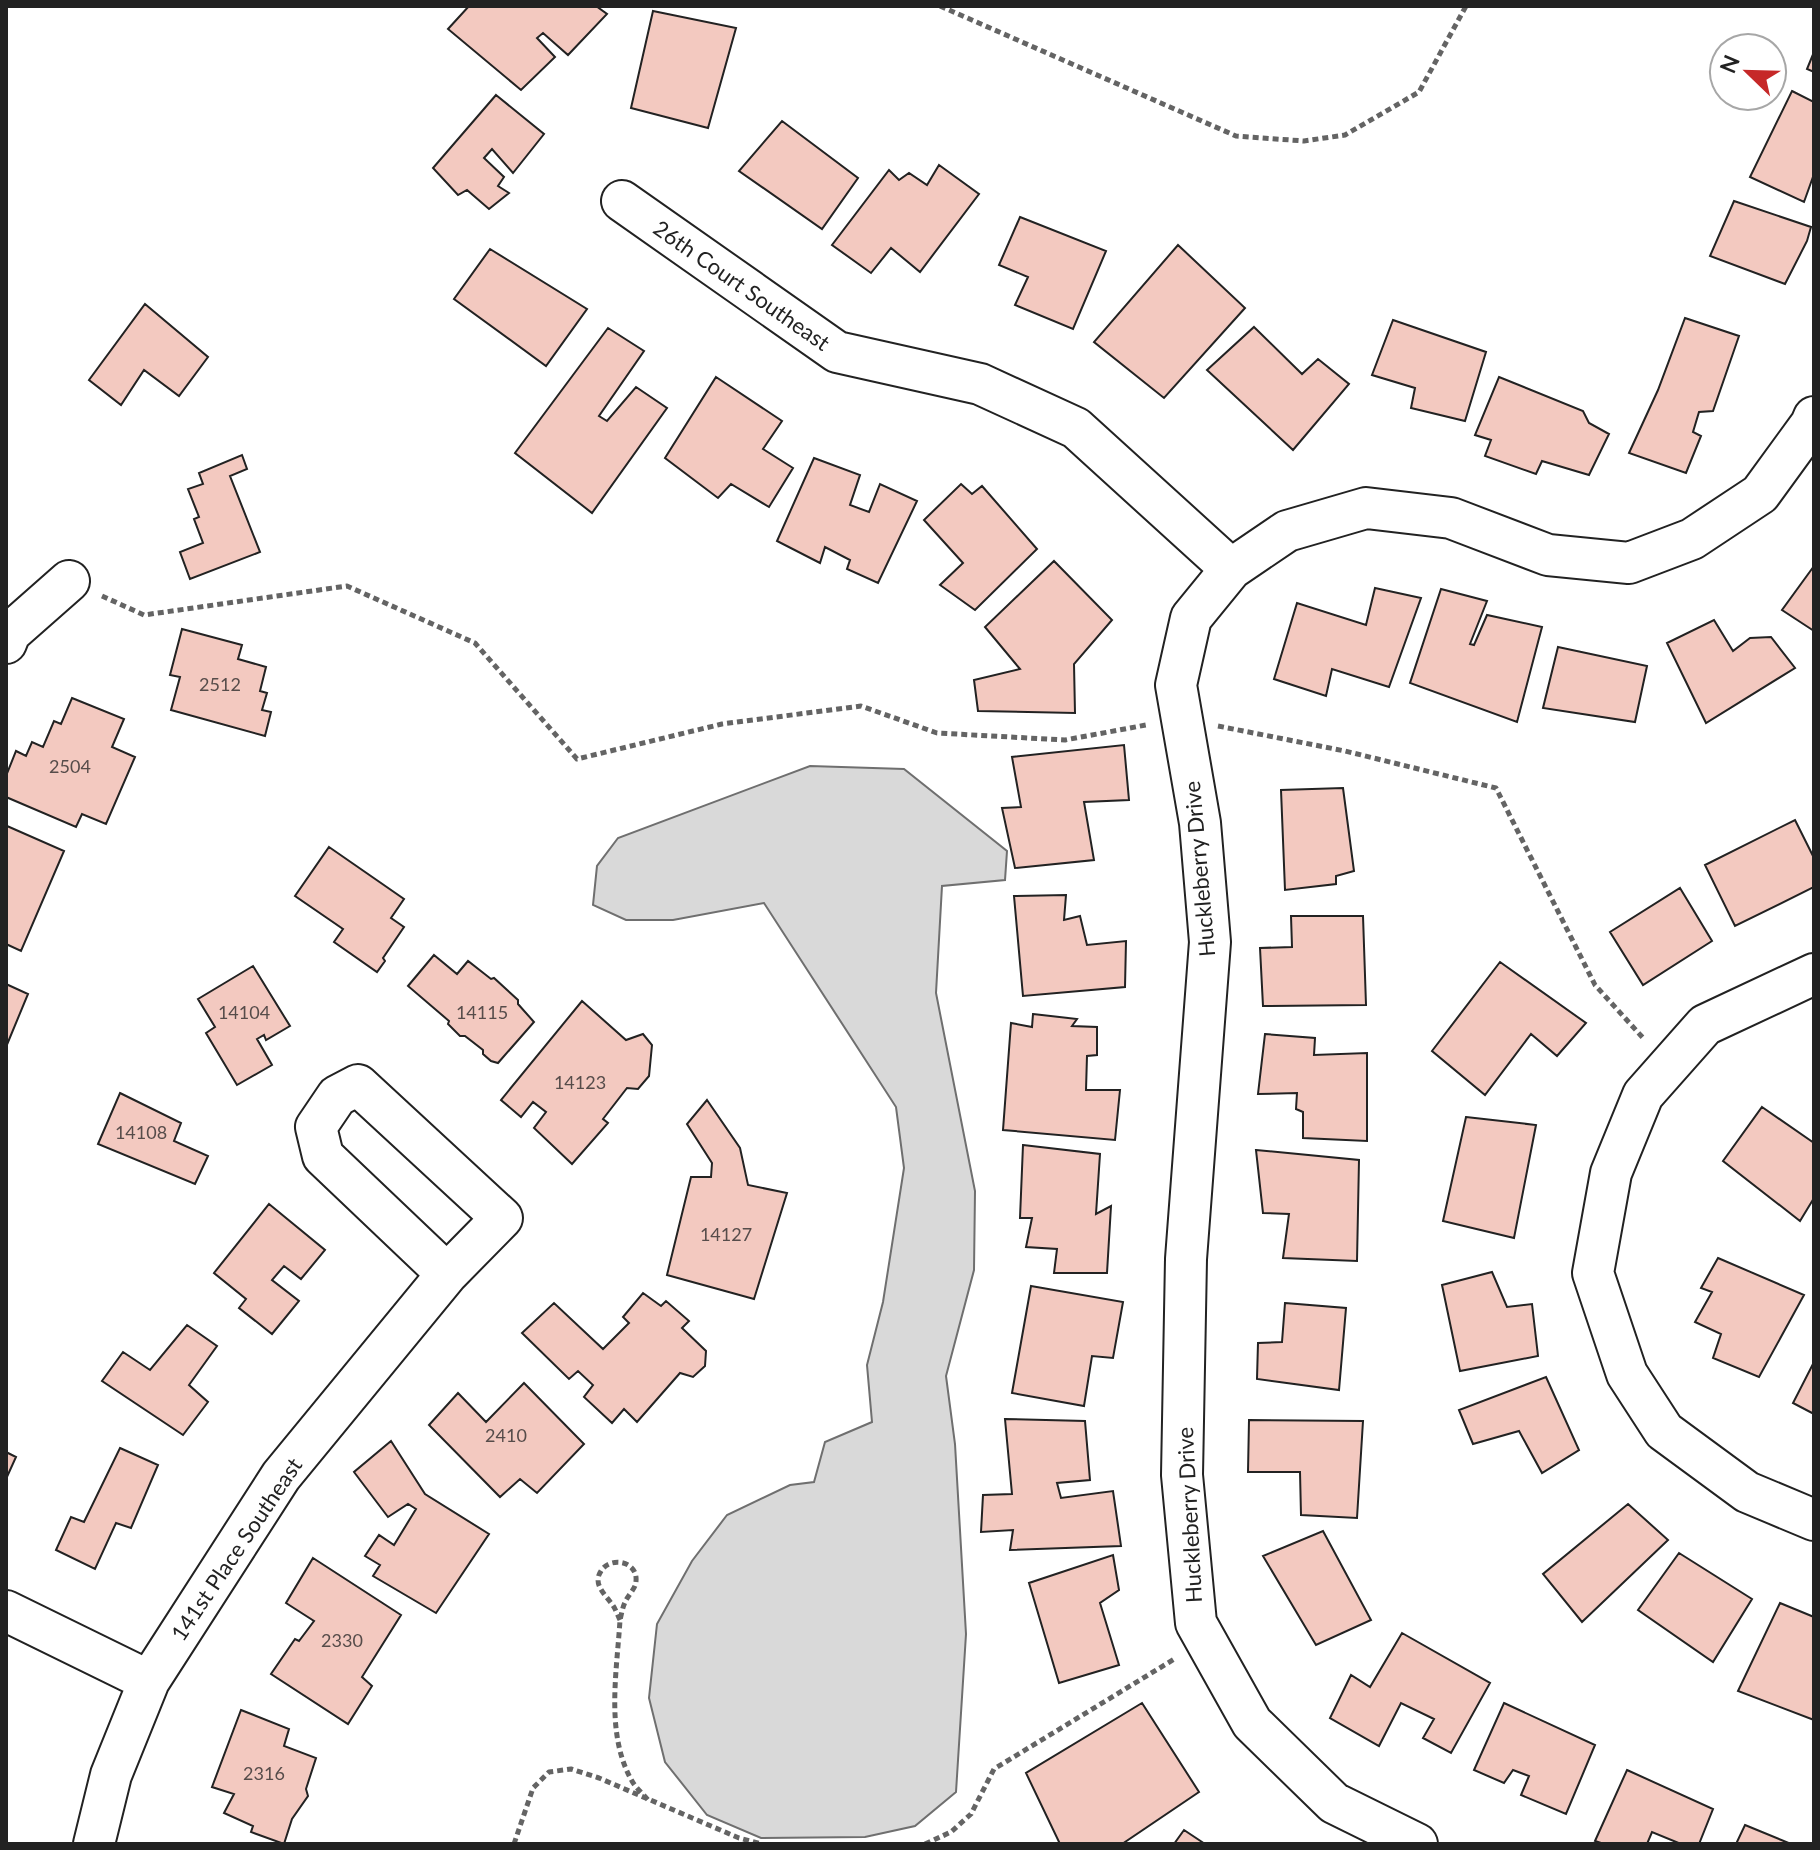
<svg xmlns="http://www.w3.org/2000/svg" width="1820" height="1850" viewBox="0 0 1820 1850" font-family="Lato,sans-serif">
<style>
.water{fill:#d9d9d9;stroke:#6f6f6f;stroke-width:2}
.building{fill:#f3c9c0;stroke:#222;stroke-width:2}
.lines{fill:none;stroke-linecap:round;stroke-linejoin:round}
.minor-casing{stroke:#222;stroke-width:44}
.path{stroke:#646464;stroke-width:5;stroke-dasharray:6 4;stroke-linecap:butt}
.minor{stroke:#fff;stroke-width:40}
.labels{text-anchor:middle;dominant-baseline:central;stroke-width:6;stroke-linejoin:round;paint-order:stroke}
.number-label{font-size:18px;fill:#564c4a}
.street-label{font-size:22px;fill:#222;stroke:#fff}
</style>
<rect width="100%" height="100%" fill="#fff"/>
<!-- water -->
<path class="water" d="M810,766L904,769L1007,851L1005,880L942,886L936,993L975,1191L974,1270L946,1376L955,1444L966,1634L956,1792L915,1826L865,1837L761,1838L707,1815L665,1762L649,1698L657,1624L692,1561L727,1515L790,1485L814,1482L825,1442L872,1422L867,1365L883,1302L904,1168L896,1107L764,903L673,920H626L593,905L597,866L618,838Z"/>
<!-- building -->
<path class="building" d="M469,6H596L607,14L568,55L543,33L537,38L555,57L521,90L448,29Z
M653,11L736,28L708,128L631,108Z
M1814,52V72L1807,69Z
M1792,91L1814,102V174L1804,202L1750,177Z
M496,95L544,134L513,173L492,149L484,158L504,177L498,186L509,193L489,209L467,190L458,195L433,168Z
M782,121L858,178L822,229L739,171Z
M939,165L979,194L920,272L891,248L871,273L832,245L889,170L899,180L909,173L927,185Z
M1734,201L1811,227L1807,241L1785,284L1710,256Z
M1020,217L1106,251L1073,329L1015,305L1028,277L999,265Z
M1178,245L1245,308L1164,398L1094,342Z
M490,249L587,309L546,366L454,299Z
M145,304L208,357L179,396L144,370L121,405L89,380Z
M1685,318L1739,336L1713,411L1699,412L1693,432L1701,436L1686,473L1629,453L1658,390Z
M1393,320L1486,352L1465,421L1411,408L1415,388L1372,375Z
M1254,327L1302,374L1318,359L1349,384L1293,450L1207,370Z
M608,328L644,351L599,416L607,421L636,387L667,408L592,513L515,453Z
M716,377L782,421L763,449L793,468L769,507L731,484L718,498L665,458Z
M1499,377L1583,411L1589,423L1609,434L1589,475L1542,461L1536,474L1485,456L1491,440L1475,435Z
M242,455L247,469L230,476L260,552L190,579L180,552L203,543L194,519L199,517L188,489L203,484L199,473Z
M814,458L860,475L850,505L869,512L880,484L917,501L878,583L847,569L850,560L825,547L820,563L777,541Z
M961,484L972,494L982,486L1037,549L975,610L940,585L963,563L924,520Z
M1054,561L1112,620L1074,664L1075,713L978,711L974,680L1020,669L985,627Z
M1814,566V631L1782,610Z
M1375,588L1421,598L1389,687L1332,669L1326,696L1274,679L1297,603L1366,625Z
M1441,589L1487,601L1470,644L1474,645L1487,615L1542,627L1517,722L1410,683Z
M1714,620L1733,651L1750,638L1771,637L1795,668L1706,723L1667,643Z
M182,629L242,645L238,659L266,667L260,691L267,693L262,710L271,712L265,736L171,710L180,677L170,675Z
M1558,647L1647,666L1635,722L1543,708Z
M72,698L124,719L112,747L135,757L106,824L82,814L76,827L6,797V776L16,751L26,756L32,742L43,747L54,721L61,724Z
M1124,745L1129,800L1084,802L1094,860L1015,868L1002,808L1021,807L1012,757Z
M1343,788L1354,871L1336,876V884L1285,890L1281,790Z
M1795,820L1814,858V887L1735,926L1705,865Z
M7,826L64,851L21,951L6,944V830Z
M329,847L404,899L391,918L404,927L383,958L385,961L377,972L334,942L343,929L295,896Z
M1680,888L1712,941L1643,985L1610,932Z
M1066,895L1064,920L1080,916L1087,945L1126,941L1125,987L1023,996L1014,896Z
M1291,916H1363L1366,1005L1263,1006L1260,948L1292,947Z
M434,955L457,974L468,961L491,979L494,978L518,1000V1004L534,1022L498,1063L491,1061L483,1054V1050L465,1036H460L448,1024L449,1021L408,986Z
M1500,962L1586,1023L1557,1056L1531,1034L1485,1095L1432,1051Z
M253,966L290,1026L266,1040L264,1035L257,1039L272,1065L237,1085L206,1033L215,1027L198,999Z
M6,984L28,994L6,1047Z
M582,1001L626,1040L643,1034L652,1045L649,1076L638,1089L627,1088L603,1119L608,1123L572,1164L534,1128L546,1112L533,1102L521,1117L501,1100Z
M1033,1014L1077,1019L1072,1026L1097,1027V1055L1087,1056L1086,1090H1120L1115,1140L1003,1130L1011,1023L1032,1027Z
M1265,1034L1315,1038L1314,1055L1367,1053V1141L1303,1138V1112L1296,1109L1297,1093L1258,1094Z
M120,1093L181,1123L174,1141L208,1156L195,1184L98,1144Z
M707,1100L740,1148L748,1185L787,1193L754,1299L667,1275L691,1177H711L712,1163L687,1124Z
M1762,1107L1814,1143V1198L1800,1221L1723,1161Z
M1466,1117L1536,1125L1514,1238L1443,1221Z
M1023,1145L1100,1154L1096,1214L1111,1206L1107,1273H1054L1057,1249L1026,1247L1032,1218H1020Z
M1256,1150L1359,1160L1357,1261L1283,1258L1289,1214L1263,1213Z
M269,1204L325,1250L301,1279L284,1266L272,1280L299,1301L272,1334L239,1308L246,1299L214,1273Z
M1718,1258L1804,1295L1759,1377L1713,1358L1721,1334L1695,1322L1712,1292L1701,1288Z
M1492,1272L1507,1307L1532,1304L1538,1356L1460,1371L1442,1285Z
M1031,1286L1123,1302L1113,1358L1092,1356L1084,1406L1012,1393Z
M643,1293L661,1306L666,1301L689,1321L682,1328L706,1351L705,1366L693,1377L680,1373L637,1422L624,1409L612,1423L584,1397L593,1385L578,1371L569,1379L522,1333L554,1303L603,1349L629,1323L623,1317Z
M1285,1303L1346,1308L1339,1390L1257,1379L1258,1343L1282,1342Z
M187,1325L217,1346L189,1385L208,1402L183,1435L102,1381L123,1352L150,1370Z
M1814,1362V1414L1793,1403Z
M1546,1377L1579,1450L1542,1473L1519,1431L1473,1444L1459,1410Z
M524,1383L584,1444L537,1493L520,1479L500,1497L429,1425L458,1393L486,1422Z
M1005,1419L1085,1421L1090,1480L1057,1483L1061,1498L1113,1491L1121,1546L1010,1550L1013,1530L981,1532L983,1495L1012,1494Z
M1249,1420L1363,1421L1357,1518L1301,1515L1300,1472H1248Z
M391,1441L425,1494L489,1534L436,1613L373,1576L380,1565L365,1556L379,1535L394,1545L416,1509L408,1504L388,1517L354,1472Z
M120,1448L158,1465L131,1528L116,1523L95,1569L56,1550L71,1517L84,1522Z
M6,1452L16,1457L6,1479Z
M1628,1504L1668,1540L1582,1622L1543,1574Z
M1323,1531L1371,1620L1316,1645L1263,1556Z
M1679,1553L1752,1599L1713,1662L1638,1610Z
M1113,1555L1119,1590L1100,1603L1119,1665L1059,1683L1029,1583Z
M313,1558L401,1615L362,1677L372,1686L348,1724L271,1674L295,1639L299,1641L314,1621L286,1603Z
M1780,1603L1814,1617V1720L1738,1691Z
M1402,1633L1490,1683L1451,1753L1423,1738L1434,1719L1401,1703L1379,1746L1330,1718L1351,1675L1370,1687Z
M1142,1703L1199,1792L1122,1844H1060L1026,1773Z
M1504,1703L1595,1745L1566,1814L1521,1795L1529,1776L1513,1770L1504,1783L1474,1770Z
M241,1710L289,1729L284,1746L316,1758L306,1789L308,1796L292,1819L284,1844L251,1832L253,1826L224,1813L234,1794L212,1787Z
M1627,1770L1713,1809L1699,1844H1681L1652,1832L1647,1844H1604L1595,1841Z
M1745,1825L1791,1844H1736Z
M1184,1830L1205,1844H1174Z"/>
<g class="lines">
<defs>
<path id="minor" d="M622,201L837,352L980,384L1076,428L1231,569
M6,643L10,633L69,581
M1814,974L1705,1025L1643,1095L1611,1173L1593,1273L1627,1374L1664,1431L1747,1492L1814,1520
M6,1611L149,1681
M94,1844L111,1775L149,1681L281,1476L447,1274L502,1218L358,1085L337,1096L316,1127L323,1156L447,1274
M1417,1844L1334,1803L1252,1723L1196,1623L1182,1475L1186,1259L1210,942L1200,823L1176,685L1191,618L1231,569L1287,531L1366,508L1451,518L1548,555L1629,563L1692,539L1760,494L1811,424L1814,417"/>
</defs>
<!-- minor casing -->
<use href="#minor" class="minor-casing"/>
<!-- path -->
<path class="path" d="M940,6L1236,136L1304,141L1345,135L1419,92L1466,6
M102,596L144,615L347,586L475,643L577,759L722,724L861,706L937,733L1065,740L1146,725
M1218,726L1345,751L1496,788L1595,985L1644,1039
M620,1620C619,1618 616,1611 615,1609C609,1597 591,1586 601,1571C610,1556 638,1561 636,1581C636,1587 631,1592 628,1597C623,1604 622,1612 620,1620C617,1671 605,1734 632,1781C636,1788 643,1794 648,1800
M514,1844L533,1788L549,1772L571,1769L599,1778L739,1838L762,1844
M925,1844L951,1832L971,1814L994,1769L1176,1658"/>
<!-- minor -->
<use href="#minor" class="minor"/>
</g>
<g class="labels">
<!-- number labels -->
<g class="number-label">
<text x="220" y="684">2512</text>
<text x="70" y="766">2504</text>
<text x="244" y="1012">14104</text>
<text x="482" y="1012">14115</text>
<text x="580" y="1082">14123</text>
<text x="141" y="1132">14108</text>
<text x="726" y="1234">14127</text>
<text x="506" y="1435">2410</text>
<text x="342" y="1640">2330</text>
<text x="264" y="1773">2316</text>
</g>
<!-- street labels -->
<g class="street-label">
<text transform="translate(742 285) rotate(35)">26th Court Southeast</text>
<text transform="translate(1199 869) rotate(-95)">Huckleberry Drive</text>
<text transform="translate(1189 1515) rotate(-93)">Huckleberry Drive</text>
<text transform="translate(236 1549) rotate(-56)">141st Place Southeast</text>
</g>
</g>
<!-- border -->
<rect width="1820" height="1850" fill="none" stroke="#222222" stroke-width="16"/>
<!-- north arrow -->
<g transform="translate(1748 72) rotate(293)"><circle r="38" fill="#ffffff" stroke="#a7a7a7" stroke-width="2"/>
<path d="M0-6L14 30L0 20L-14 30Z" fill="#c62828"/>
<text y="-12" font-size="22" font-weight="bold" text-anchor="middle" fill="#222222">N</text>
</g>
</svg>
